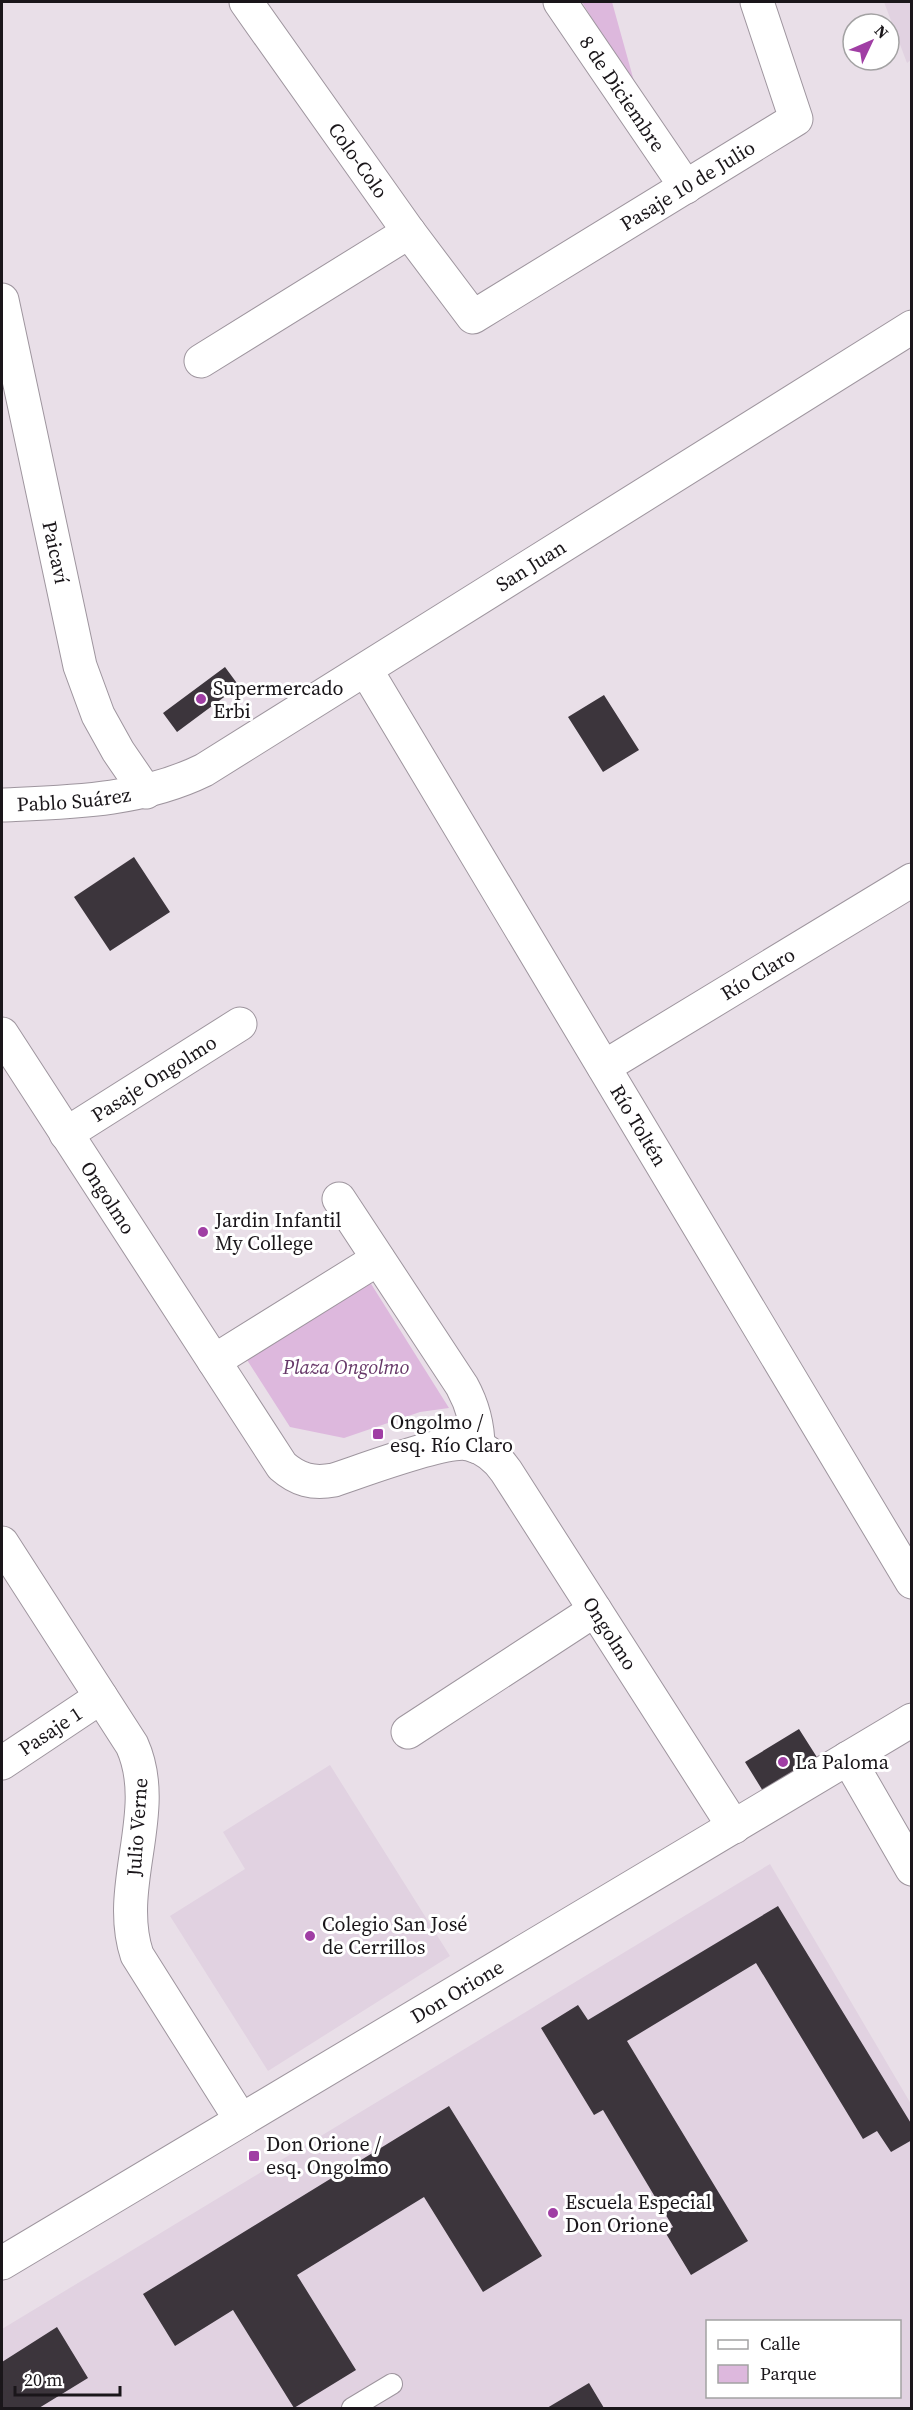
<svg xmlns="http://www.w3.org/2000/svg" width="913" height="2410" viewBox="0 0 913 2410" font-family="'Source Serif 4',serif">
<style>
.built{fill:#e1d2e1;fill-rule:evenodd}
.green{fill:#ddb8dd}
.building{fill:#3c353c}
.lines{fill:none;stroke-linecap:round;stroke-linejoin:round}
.service-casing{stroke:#9e959e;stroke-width:22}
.minor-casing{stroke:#9e959e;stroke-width:35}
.tertiary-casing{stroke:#9e959e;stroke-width:35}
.service{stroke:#fff;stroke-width:20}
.minor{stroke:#fff;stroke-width:33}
.tertiary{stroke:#fff;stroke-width:33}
.poi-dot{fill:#a03ea4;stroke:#fff;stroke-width:2}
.labels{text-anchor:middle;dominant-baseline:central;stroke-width:6;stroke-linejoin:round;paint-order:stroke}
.street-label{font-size:20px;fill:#1a161a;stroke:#fff}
.poi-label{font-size:20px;fill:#1a161a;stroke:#fff;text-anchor:start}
.park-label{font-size:20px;font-style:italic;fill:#673869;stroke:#fff}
</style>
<rect width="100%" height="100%" fill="#e9dfe8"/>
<!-- built -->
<path class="built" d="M884,2H911V60L907,63Z
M330,1765L450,1956L268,2071L170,1916L245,1869L223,1832Z
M770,1864L911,2104V2408H2V2329ZM708,2322H900V2396H708Z"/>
<!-- green -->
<path class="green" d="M582,2H612L637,92Z
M368,1279L449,1408L420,1412L344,1438L290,1427L242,1352Z"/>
<!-- building -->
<path class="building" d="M225,667L239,686L177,732L163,713Z
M604,695L639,750L603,772L568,717Z
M134,857L170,912L110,951L74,897Z
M799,1729L820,1762L766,1796L745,1762Z
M778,1906L912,2125V2140L891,2152L877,2131L863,2139L756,1963L627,2041L748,2241L691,2275L665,2232L673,2227L603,2110L594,2115L541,2028L578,2005L588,2020Z
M449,2106L542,2256L483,2292L424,2197L297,2275L356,2370L294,2408L233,2310L175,2346L143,2294Z
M57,2327L88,2378L39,2408H2V2362Z
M589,2383L604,2408H547Z"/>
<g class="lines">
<defs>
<path id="service" d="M352,2408L392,2384"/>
<g id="minor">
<path id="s1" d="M246,2L409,232L473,317L796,119L757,2"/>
<path id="s2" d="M560,2L686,187"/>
<path id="s3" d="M2,300L80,666L98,715L118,751L146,792"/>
<path d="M201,361L409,232"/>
<path id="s4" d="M366,670L912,1582"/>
<path id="s5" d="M2,805C71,802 141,801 204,770L912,327"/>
<path id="s6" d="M2,1034L282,1466C298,1480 313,1484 334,1480C362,1471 445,1439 469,1444C485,1448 497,1458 506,1471L734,1827"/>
<path id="s7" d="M604,1067L912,880"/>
<path id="s8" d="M66,1134L240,1024"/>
<path d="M339,1199L462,1386C473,1406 478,1424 478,1447"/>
<path d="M214,1361L378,1259"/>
<path d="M2,1543L132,1745C162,1811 114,1886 137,1955L241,2120"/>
<path d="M408,1732L595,1610"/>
<path d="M848,1758L912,1869"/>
<path id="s9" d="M2,1763L101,1697"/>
</g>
<g id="tertiary">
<path id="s10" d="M2,2263L912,1720"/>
</g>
</defs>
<!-- service casing -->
<use href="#service" class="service-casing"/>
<!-- minor casing -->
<use href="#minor" class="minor-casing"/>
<!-- tertiary casing -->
<use href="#tertiary" class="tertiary-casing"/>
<!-- service -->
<use href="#service" class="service"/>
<!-- minor -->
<use href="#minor" class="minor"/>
<!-- tertiary -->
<use href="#tertiary" class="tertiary"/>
</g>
<!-- markers -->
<g class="poi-dot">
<circle cx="201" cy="699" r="6"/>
<circle cx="203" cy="1232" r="6"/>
<rect x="372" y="1428" width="12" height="12" rx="3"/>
<circle cx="783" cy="1762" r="6"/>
<circle cx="310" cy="1936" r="6"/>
<rect x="248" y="2150" width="12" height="12" rx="3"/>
<circle cx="553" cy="2213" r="6"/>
</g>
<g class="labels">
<!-- street labels -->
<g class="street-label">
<text stroke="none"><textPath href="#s2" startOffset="111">8 de Diciembre</textPath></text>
<text stroke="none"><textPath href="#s1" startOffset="194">Colo-Colo</textPath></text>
<text stroke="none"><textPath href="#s1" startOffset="640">Pasaje 10 de Julio</textPath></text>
<text stroke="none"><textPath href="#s3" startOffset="258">Paicaví</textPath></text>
<text stroke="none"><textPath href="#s5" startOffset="592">San Juan</textPath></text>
<text stroke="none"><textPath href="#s5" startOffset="72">Pablo Suárez</textPath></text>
<text stroke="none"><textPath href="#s7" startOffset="180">Río Claro</textPath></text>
<text stroke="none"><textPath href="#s8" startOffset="104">Pasaje Ongolmo</textPath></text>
<text stroke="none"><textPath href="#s4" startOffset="531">Río Toltén</textPath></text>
<text stroke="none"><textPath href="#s6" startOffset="195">Ongolmo</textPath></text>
<text stroke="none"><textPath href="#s6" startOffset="951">Ongolmo</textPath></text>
<text stroke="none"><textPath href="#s9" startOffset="58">Pasaje 1</textPath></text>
<text transform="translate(137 1827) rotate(-86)">Julio Verne</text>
<text stroke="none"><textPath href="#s10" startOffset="530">Don Orione</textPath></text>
</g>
<!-- poi labels -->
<g class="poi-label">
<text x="213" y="688">Supermercado<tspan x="213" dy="23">Erbi</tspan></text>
<text x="215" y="1220">Jardin Infantil<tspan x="215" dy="23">My College</tspan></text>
<text x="390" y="1422">Ongolmo /<tspan x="390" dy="23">esq. Río Claro</tspan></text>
<text x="795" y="1762">La Paloma</text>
<text x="322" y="1924">Colegio San José<tspan x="322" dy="23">de Cerrillos</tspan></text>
<text x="266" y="2144">Don Orione /<tspan x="266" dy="23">esq. Ongolmo</tspan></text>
<text x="565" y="2202">Escuela Especial<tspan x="565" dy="23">Don Orione</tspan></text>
</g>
<!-- park labels -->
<g class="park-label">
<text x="346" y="1367">Plaza Ongolmo</text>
</g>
</g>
<!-- border -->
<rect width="913" height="2410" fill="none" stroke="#1a161a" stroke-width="6"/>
<!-- legend -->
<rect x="706" y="2320" width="195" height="78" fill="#ffffff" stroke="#a3a2a3" stroke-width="1.5"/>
<rect x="718" y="2340" width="30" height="9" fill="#ffffff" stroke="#a3a2a3" stroke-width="1.5"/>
<text x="760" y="2350" font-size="18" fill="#1a161a">Calle</text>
<rect x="718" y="2365" width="30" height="18" fill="#ddb8dd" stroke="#a3a2a3" stroke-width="1.5"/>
<text x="760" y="2380" font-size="18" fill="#1a161a">Parque</text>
<!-- north arrow -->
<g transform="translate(871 42) rotate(46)"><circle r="28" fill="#ffffff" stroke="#a3a2a3" stroke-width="1.5"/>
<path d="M0-4.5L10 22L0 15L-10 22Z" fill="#a03ea4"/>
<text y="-9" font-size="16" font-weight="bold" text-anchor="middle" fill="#1a161a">N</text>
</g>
<!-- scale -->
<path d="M15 2386v9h105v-9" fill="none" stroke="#1a161a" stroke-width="3"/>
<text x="24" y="2386" font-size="18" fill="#1a161a" stroke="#ffffff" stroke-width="4.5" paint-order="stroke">20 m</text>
</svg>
